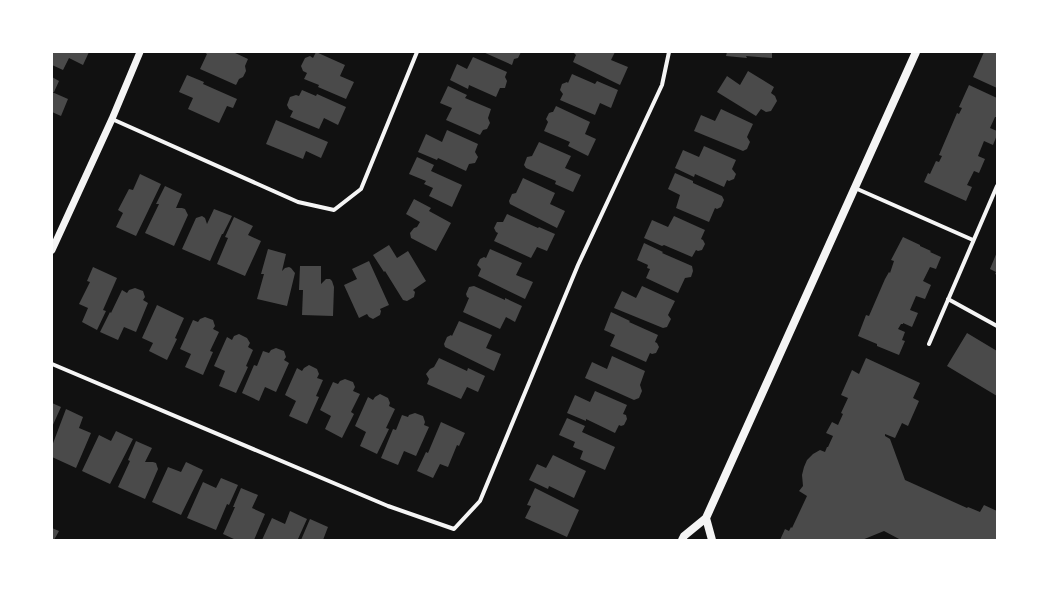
<svg xmlns="http://www.w3.org/2000/svg" width="1049" height="592" viewBox="0 0 1049 592" font-family="'Nunito Sans',sans-serif">
<style>
.building{fill:#4a4a4a}
.lines{fill:none;stroke-linecap:round;stroke-linejoin:round}
.minor{stroke:#f5f5f5;stroke-width:4}
.tertiary{stroke:#f5f5f5;stroke-width:7}
.secondary{stroke:#f5f5f5;stroke-width:8}
</style>
<rect width="100%" height="100%" fill="#111"/>
<!-- building -->
<path class="building" d="M52,52H89L83,65L69,58L63,70L52,65Z
M204,52H233L248,59L245,66L246,71L243,77L239,79L236,85L200,69L207,54Z
M316,52L345,65L340,76L354,82L346,99L318,87L319,85L304,79L307,73L303,71L301,66L305,58L310,56L313,58Z
M483,52H521L518,58L514,59L512,65Z
M573,52H615L611,60L628,67L620,85L573,62L576,55Z
M727,52H772V58L746,56L747,58L726,56Z
M984,52H997V88L973,77Z
M473,57L507,72L505,77L507,81L505,88H500L496,97L469,85L468,89L450,80L457,64L467,69Z
M748,71L774,87L771,93L775,96L777,101L771,111L766,112L761,109L756,116L717,92L727,76L740,85Z
M572,74L595,84L597,81L618,90L611,108L600,103L595,115L560,100L563,94L560,90L562,84L567,82L568,83Z
M187,75L204,82L203,84L237,99L233,108L227,106L219,123L188,109L193,98L179,92Z
M52,77L59,81L54,92H52Z
M969,85L997,98V117H995L990,128L997,131V135L993,145L984,141L978,156L985,159L979,173L974,171L967,185L972,187L966,201L924,182L928,173L930,174L936,161L939,162L942,156L939,155L957,113L959,114L962,108L959,107Z
M448,86L467,95L465,98L491,109L488,118L490,123L487,129L483,130L480,135L446,120L452,108L440,103Z
M302,90L316,96L317,94L346,107L338,125L324,118L319,129L290,117L293,111L289,109L287,105L290,97L296,95L299,96Z
M52,92L68,99L61,116L52,112Z
M556,106L590,122L585,134L596,139L588,156L568,146L570,142L544,131L548,122L546,119L549,113L552,112H553Z
M721,109L753,124L747,137L750,142L747,149L743,151L694,131L701,115L715,121Z
M276,120L328,142L321,158L306,151L303,159L266,144Z
M447,130L478,144L475,152L478,157L475,163L469,164L466,171L438,158L437,160L418,152L426,134L442,142Z
M539,142L571,156L565,168L581,175L573,192L555,184L556,181L526,168L524,165L527,157L532,156Z
M704,146L736,160L732,169L736,174L734,179L729,181L727,180L724,187L695,174L694,177L675,168L683,150L699,157Z
M417,157L434,165L431,171L462,185L452,207L429,196L433,188L424,184L426,181L409,174Z
M675,173L693,181V183L722,196L724,200L721,207L717,209L715,208L709,222L676,208L680,195L668,189Z
M140,174L161,184L136,236L116,227L123,213L118,210L129,189L133,190Z
M523,178L555,193L550,204L565,211L557,228L510,204L509,201L512,194L516,193Z
M165,186L182,194L176,208H182L185,209L188,215L174,246L145,233L159,204H156Z
M414,199L431,208L429,211L451,223L436,251L411,238L410,233L414,228L417,227L420,222L406,214Z
M214,209L232,216L223,234H222L210,261L182,249L196,218L202,216L205,218L207,224Z
M507,214L538,228L539,227L555,234L547,251L537,247L531,258L494,241L498,233L496,232L494,228L497,222H503Z
M674,216L705,230L701,239L703,240L705,244L702,250L698,251L696,250L692,257L664,245L662,246L644,238L652,220L668,227Z
M234,217L253,226L248,235L261,241L245,276L217,264L228,238L225,237Z
M903,237L920,245V246L931,251L930,252L941,257L936,269L930,267L923,281L931,285L925,299L916,296L910,310L918,313L912,327L903,323V324H901L898,329L905,332L902,340L905,341L899,355L877,346V344L858,336L866,315L869,316L885,279L889,272L890,273L894,261L891,260Z
M644,243L663,252L662,253L692,266L693,271L691,277L685,278L678,293L646,278L650,269L647,268L648,265L637,260Z
M389,245L397,258L408,251L426,281L413,290L415,292L414,297L407,301L403,300L385,271L384,272L373,255Z
M268,249L286,254L282,271L285,268L289,267L291,268L295,273L287,306L257,299L264,274H261Z
M490,249L522,263L516,275L533,282L525,299L478,276L481,269L477,265L480,259L484,257L486,258Z
M997,252V275L995,274L996,272L990,269Z
M369,261L389,305L380,309L381,311L380,315L373,319L369,317L367,314L359,318L344,285L357,279L352,269Z
M300,266H321V284L326,279H330L332,281L334,287L333,316L302,315L303,290H299Z
M93,267L117,278L103,310L106,311L97,330L82,322L88,308L79,304L90,282L87,281Z
M474,286L505,300V298L522,306L515,322L506,317L500,329L463,312L469,298L467,297L466,294L469,287Z
M642,286L675,301L668,315L671,319L667,327L663,328L614,308L622,291L636,298Z
M135,288L143,291L145,297L143,300L148,303L136,332L124,327L118,340L100,332L110,312L111,313L122,290L127,293L129,290Z
M157,305L184,318L175,338L177,339L167,360L149,351L153,343L142,338Z
M611,312L630,321L629,322L658,335L655,342L657,343L659,347L656,353L652,354L650,353L646,362L610,346L615,335L604,330Z
M205,317L213,320L215,326L213,329L219,332L210,351L213,352L203,375L185,367L191,354L180,349L193,320L198,322L200,319Z
M459,321L492,335L486,348L501,354L494,371L445,347L444,344L447,337L451,335L452,336Z
M967,333L997,351V396L947,366Z
M239,334L247,338L250,343L248,347L253,350L246,366L248,367L236,393L219,386L225,371L214,366L227,337L232,340L234,336Z
M276,348L284,351L286,357L284,360L289,363L276,392L265,387L259,401L242,393L254,365L257,366L263,351L269,353L271,350Z
M612,356L645,371L640,385L642,391L639,398L634,400L585,378L592,362L607,369Z
M439,358L467,371L468,368L485,376L478,392L467,387L461,399L427,384L429,379L426,374L430,369L434,367Z
M866,358L920,383L913,398L919,401L908,426L902,423L895,438L885,434V436L890,439L905,480L967,508L968,507L980,512L984,505L997,511V540H901L884,531L862,540H780L785,529L789,531L791,527L792,528L807,496L799,491L803,486L802,475L804,467L807,460L813,454L820,450L825,452L827,447H828L833,436L826,433L832,422L838,425L843,414L841,413L848,398L841,395L852,370L859,374Z
M309,365L317,369L319,374L317,378L323,380L316,396L319,397L307,424L289,416L296,401L285,395L297,368L302,371L304,368Z
M345,379L353,382L355,387L353,391L360,394L351,412L354,414L342,438L325,429L331,416L320,410L333,382L338,384L340,381Z
M595,391L627,405L623,414L626,415L627,419L624,425L621,426L619,425L615,433L586,419V421L567,413L575,395L590,402Z
M380,394L388,398L390,403L389,406L395,409L386,428L389,429L377,454L360,446L366,432L355,426L368,397L373,400L375,397Z
M52,403L61,407L52,427Z
M66,409L83,417L79,428L91,433L76,468L52,457V446Z
M415,413L423,416L425,422L424,425L429,427L416,456L404,451L398,465L381,458L393,429L396,430L402,415L408,417L409,415Z
M567,418L585,426L582,432L615,447L605,470L580,459L583,451L573,447L575,442L559,435Z
M441,422L465,433L459,446L457,445L448,467L440,464L433,478L417,471L426,452L428,453Z
M116,431L133,439L110,484L82,471L99,435L111,441Z
M136,441L152,448L145,462H153L156,463L158,469L145,499L118,487L130,461L128,460Z
M553,455L586,471L574,498L549,486L548,489L529,480L537,464L546,468Z
M186,462L203,470L181,515L152,502L168,467L181,472Z
M221,478L238,485L229,505L227,504L216,530L187,518L203,482L216,488Z
M241,488L258,495L252,508L265,514L254,540H236L223,534L235,507H233Z
M535,488L579,510L567,537L525,518L531,506L527,505Z
M290,511L307,519L298,539L262,540L272,518L285,524Z
M310,519L328,527L323,540H301Z
M52,528L59,531L54,540H52Z"/>
<g class="lines">
<!-- minor -->
<path class="minor" d="M112,119L298,202L334,210L361,189L417,52
M855,188L973,240
M948,299L997,326
M929,344L997,186
M52,364L388,506L454,529L480,501L578,265L662,85L669,52"/>
<!-- tertiary -->
<path class="tertiary" d="M52,250L112,119L140,52"/>
<!-- secondary -->
<path class="secondary" d="M706,518L712,540
M682,540L684,536L706,518L916,52"/>
</g>
<!-- border -->
<rect width="1049" height="592" fill="none" stroke="#ffffff" stroke-width="106"/>
</svg>
